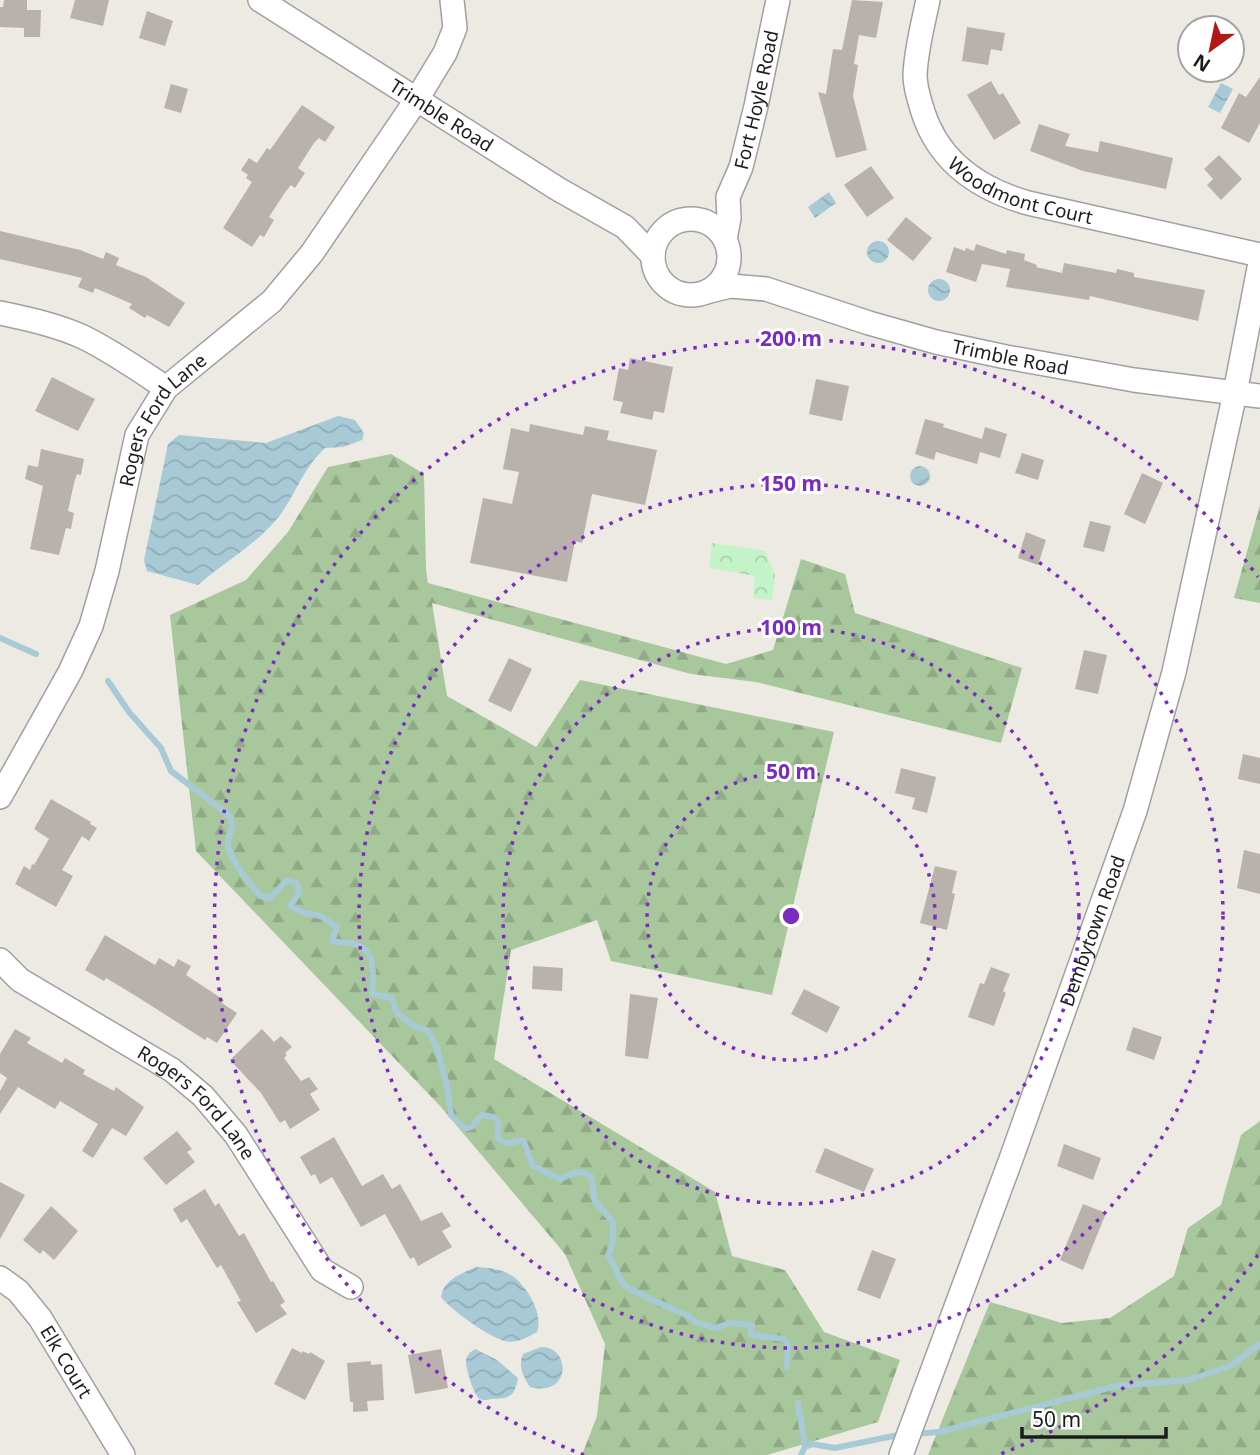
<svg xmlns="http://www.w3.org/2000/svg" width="1260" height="1455" viewBox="0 0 1260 1455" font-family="'Noto Sans',sans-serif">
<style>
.forest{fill:url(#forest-firs)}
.park{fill:url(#park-crowns)}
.water{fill:url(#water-waves)}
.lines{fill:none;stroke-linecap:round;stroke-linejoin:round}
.stream{stroke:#a8cad6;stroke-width:6}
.building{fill:#b9b2ac}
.minor-casing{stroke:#a0a0a0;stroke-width:26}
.minor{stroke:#fff;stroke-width:23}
.ring{fill:none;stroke:#7b2cbf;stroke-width:3.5;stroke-dasharray:3.5 7}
.labels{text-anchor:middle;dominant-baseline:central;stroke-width:6;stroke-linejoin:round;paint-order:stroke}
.street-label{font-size:19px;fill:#1c1c1c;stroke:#fff}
.centre{fill:#7b2cbf;stroke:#fff;stroke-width:3.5}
.ring-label{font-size:21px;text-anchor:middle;font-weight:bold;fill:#7b2cbf;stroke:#fff;stroke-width:6;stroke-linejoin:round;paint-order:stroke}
</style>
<defs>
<pattern id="forest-firs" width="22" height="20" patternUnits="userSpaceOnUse" patternTransform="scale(1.75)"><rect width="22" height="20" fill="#a8c79c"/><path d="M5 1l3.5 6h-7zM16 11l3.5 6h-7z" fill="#90aa86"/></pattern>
<pattern id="park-crowns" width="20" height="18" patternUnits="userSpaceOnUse" patternTransform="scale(1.75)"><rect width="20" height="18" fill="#c4f3c8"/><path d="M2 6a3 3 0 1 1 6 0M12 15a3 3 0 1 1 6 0" fill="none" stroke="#a8d0ab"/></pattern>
<pattern id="water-waves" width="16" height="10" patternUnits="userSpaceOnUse" patternTransform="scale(1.75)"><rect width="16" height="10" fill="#a8cad6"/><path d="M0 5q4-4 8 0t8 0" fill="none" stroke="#90adb7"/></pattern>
</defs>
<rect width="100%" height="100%" fill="#eceae3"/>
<!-- forest -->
<path class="forest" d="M391,454L424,474L426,570L428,583L726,664L773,650L801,559L845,574L855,613L1022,668L1001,743L756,682L691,674L432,603L447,696L536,747L580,680L834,732L772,995L611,961L597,920L511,950L494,1059L715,1192L732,1256L785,1270L824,1332L900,1360L878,1422L767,1455H582L597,1416L605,1344L565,1254L441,1107L196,851L170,615L246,580L288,532L328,467Z
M1260,505V603L1234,598Z
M1260,1121V1455H928L990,1302L1062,1323L1110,1318L1174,1276L1188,1228L1221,1205L1241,1135Z"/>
<!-- park -->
<path class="park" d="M712,543L765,551L775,575L772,600L753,598L755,576L709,568Z"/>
<!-- water -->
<path class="water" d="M1221,83L1233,89L1220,113L1208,107Z
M829,192L836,203L815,218L808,207Z
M867 252a11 11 0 1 1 22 0a11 11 0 1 1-22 0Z
M928 290a11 11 0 1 1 22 0a11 11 0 1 1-22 0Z
M338,416L355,420L364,433L362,440L343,447L325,448C302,470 297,492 280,515C258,544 225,561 198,585L147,571L144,560L168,444L179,435L266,443Z
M910 476a10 10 0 1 1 20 0a10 10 0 1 1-20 0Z
M476,1267C487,1268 499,1268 509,1274C526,1283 544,1314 537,1332C528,1337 516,1344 505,1341C490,1338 450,1309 441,1297C444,1279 461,1274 476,1267Z
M541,1347C571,1346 572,1398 530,1387C523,1376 518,1367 523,1354Z
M475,1349L497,1360L518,1378C514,1398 510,1398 491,1399C488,1400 483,1401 480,1399C474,1396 466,1369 466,1362C466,1356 470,1352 475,1349Z"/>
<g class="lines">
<!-- stream -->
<path class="stream" d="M0,638L36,654
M108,681L129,712L161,748L171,771L230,816C235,830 229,830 228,843C228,859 251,884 260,896L270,898L287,880L297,883L299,893L290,906L305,913L321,916L337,927L332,941C339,943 343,942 350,943C378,947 373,974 372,994L392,998L396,1012L414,1026L428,1031L437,1048L447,1086L451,1115L465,1129L471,1127L482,1115L494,1117L499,1122L497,1137C505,1145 511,1144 521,1140L524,1142L533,1166L561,1179C573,1172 579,1169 591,1176L595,1201L613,1222V1242L608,1256C615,1265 618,1276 624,1285C627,1289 679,1312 689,1316L695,1322L715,1328L732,1323L752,1325L751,1335L784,1339L788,1343L787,1367
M798,1403L805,1447
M914,1434L939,1432L1116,1386L1189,1380L1230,1366L1260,1344
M801,1455L805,1447L812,1444L835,1448L903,1434"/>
</g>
<!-- building -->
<path class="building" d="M4,0H27V10H41L40,37H24V28L0,27V7H3Z
M75,0H109L103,26L70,18Z
M852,0L883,2L876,38L859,35L854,64L858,65L853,96L867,150L836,158L818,92L826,94L833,49L842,50Z
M147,11L173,21L165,46L139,38Z
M967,27L1005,33L1002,51L991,49L988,65L962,61Z
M1260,77V123L1249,143L1221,128L1239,93L1246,97Z
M991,81L999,95L1003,93L1021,123L994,140L967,95Z
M171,84L188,89L181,113L164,108Z
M302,105L335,127L325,142L319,138L314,143L298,168L305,173L295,188L291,185L286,191L269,217L274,220L264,237L260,235L252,247L223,228L252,182L246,178L248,175L241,170L249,158L257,163L267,148L270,150Z
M1039,124L1070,134L1065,146L1098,152L1100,141L1173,158L1166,189L1083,171L1030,151Z
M1219,155L1242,179L1221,200L1207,185L1213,179L1204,169Z
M871,166L894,198L867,217L844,185Z
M906,217L932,238L913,261L887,240Z
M0,231L80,250L103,259L106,252L119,258L116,265L146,277L185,303L169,327L147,315L145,318L129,308L132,304L95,288L93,293L78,287L82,278L0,259Z
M976,244L1006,254L1007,250L1025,254L1024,260L1037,265L1036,267L1062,273L1064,263L1116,273L1117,269L1134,273V277L1205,290L1198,321L1090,296L1089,300L1006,287L1010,269L982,264L976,282L946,272L954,247L965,251L966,248L974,251Z
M630,358L673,367L664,413L654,411L652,420L620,413L623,402L613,400L619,368L628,370Z
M52,377L95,399L78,431L35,411Z
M816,379L849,386L842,421L809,414Z
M925,419L944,424L943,427L982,439L985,427L1007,434L1000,458L980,452L977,464L936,452L934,460L915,454Z
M530,424L583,435L585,426L609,431L607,440L657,450L645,505L592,494L582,543L575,541L567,582L470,563L483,498L512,504L519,472L503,469L511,428L529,432Z
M41,449L84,459L81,475L77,474L74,483L68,511L74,513L71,529L66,528L59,555L30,549L43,486L25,479L28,465L38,467Z
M1022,453L1044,460L1038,480L1015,473Z
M1142,473L1163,483L1145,524L1124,514Z
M1090,521L1111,526L1104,552L1083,547Z
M1026,532L1046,540L1038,565L1018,558Z
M1084,650L1107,655L1098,694L1075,689Z
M509,658L532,669L511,712L488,701Z
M1243,754L1260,758V784L1238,779Z
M901,768L936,777L927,813L912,809L915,798L895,793Z
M51,799L91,822L90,824L97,828L89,841L82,836L62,870L73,876L56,907L15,884L24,866L30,870L32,864L34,865L49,839L34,829Z
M1244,850L1260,854V894L1237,888Z
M935,866L957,871L952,893L955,894L947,930L920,923Z
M105,935L155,965L159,958L174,967L178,959L191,966L186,975L224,1000L222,1003L237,1013L217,1043L207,1037L205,1040L136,996L106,978L104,981L85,970Z
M533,966L563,968L562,991L532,989Z
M991,967L1010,974L1003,991L1006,993L994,1026L968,1017L980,983L984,984Z
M804,989L840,1007L827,1033L791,1014Z
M630,994L658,998L648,1059L625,1056Z
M1133,1027L1162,1037L1154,1060L1126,1050Z
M15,1029L31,1038L27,1043L62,1063L65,1058L85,1070L83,1074L114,1091L116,1087L144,1107L126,1136L112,1128L93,1158L82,1151L98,1124L60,1101L55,1109L18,1087L0,1114V1091L7,1078L0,1073V1054Z
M262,1029L274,1042L281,1036L292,1047L285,1053L287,1055L284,1058L301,1081L309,1077L318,1089L310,1094L320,1110L290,1129L285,1120L280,1123L261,1093L230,1060Z
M177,1131L192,1149L187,1152L195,1162L166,1185L143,1158Z
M334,1137L362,1186L383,1174L392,1189L400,1184L421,1221L442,1212L451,1226L442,1231L452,1247L418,1266L414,1257L410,1259L385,1214L361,1227L332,1177L320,1184L315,1174L311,1176L300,1157Z
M1064,1144L1101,1158L1093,1180L1057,1166Z
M825,1148L874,1169L864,1192L815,1172Z
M0,1182L25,1195L0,1239Z
M205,1189L215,1206L219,1203L239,1236L244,1233L271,1282L273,1281L285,1302L280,1305L287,1314L256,1333L237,1302L241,1301L221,1265L217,1268L187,1219L181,1223L173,1209Z
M1083,1204L1106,1213L1083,1270L1060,1260Z
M51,1206L78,1231L54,1260L43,1250L40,1254L23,1240Z
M872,1250L896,1259L880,1299L857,1290Z
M292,1348L302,1353V1351L309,1354L310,1352L325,1361L305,1400L274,1384Z
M441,1349L448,1388L415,1394L408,1355Z
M371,1361V1365L382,1364L384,1400L367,1401L368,1411L353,1412V1402H350L347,1363Z"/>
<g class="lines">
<defs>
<g id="minor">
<path id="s1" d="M260,0L558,189L625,227L653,256"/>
<path id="s2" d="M928,0C923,24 916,50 915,75C915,88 919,99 923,112C939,162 979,189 1028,203L1260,255"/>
<circle cx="691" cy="257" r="38"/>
<path id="s3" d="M725,239L729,218L728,197L741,167L756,106L778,0"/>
<path id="s4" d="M706,292L730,286L766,289L869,323L936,342L1006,357L1134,380L1260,396"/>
<path d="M0,313C28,319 57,325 83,337C112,351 139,370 166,388"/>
<path id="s5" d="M0,797L70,672L91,626L107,571L137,435L166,388L272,301L312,253L417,99L445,53L455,28L452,0"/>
<path id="s6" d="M0,960L20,980L172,1070L203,1096L236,1135L322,1270L351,1287"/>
<path id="s7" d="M0,1278L18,1291L40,1318L123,1455"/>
<path id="s8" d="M901,1455L1011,1159L1135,811L1174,672L1235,393L1260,263"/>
</g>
</defs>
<!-- minor casing -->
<use href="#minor" class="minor-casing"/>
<!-- minor -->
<use href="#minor" class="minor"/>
</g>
<!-- distance rings -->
<g class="ring">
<circle cx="791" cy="916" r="144"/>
<circle cx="791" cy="916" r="288"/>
<circle cx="791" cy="916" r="432"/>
<path d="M1258 1255A577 577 0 0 1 998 1455M584 1455A577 577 0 1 1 1258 577"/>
</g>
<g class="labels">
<!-- street labels -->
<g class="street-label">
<text stroke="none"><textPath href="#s3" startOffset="144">Fort Hoyle Road</textPath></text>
<text stroke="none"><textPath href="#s1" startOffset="215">Trimble Road</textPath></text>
<text stroke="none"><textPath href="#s2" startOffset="248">Woodmont Court</textPath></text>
<text stroke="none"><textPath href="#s4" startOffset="315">Trimble Road</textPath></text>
<text stroke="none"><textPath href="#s5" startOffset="416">Rogers Ford Lane</textPath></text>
<text stroke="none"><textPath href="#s8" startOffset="558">Dembytown Road</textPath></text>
<text stroke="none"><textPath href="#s6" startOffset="245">Rogers Ford Lane</textPath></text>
<text stroke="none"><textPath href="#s7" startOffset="108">Elk Court</textPath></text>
</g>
</g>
<circle cx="791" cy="916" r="10" class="centre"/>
<g class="ring-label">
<text x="791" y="346">200 m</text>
<text x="791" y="491">150 m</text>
<text x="791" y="635">100 m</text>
<text x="791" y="779">50 m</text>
</g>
<!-- north arrow -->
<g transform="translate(1211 49) rotate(213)"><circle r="33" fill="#ffffff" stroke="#a4a4a4" stroke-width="2"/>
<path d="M0-5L12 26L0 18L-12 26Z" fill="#b31815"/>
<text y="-10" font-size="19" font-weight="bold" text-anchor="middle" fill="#1c1c1c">N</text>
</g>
<!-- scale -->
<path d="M1022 1427v10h144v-10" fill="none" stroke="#1c1c1c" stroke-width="3.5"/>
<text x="1032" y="1427" font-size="21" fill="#1c1c1c" stroke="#ffffff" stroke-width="5" paint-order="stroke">50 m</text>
</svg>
